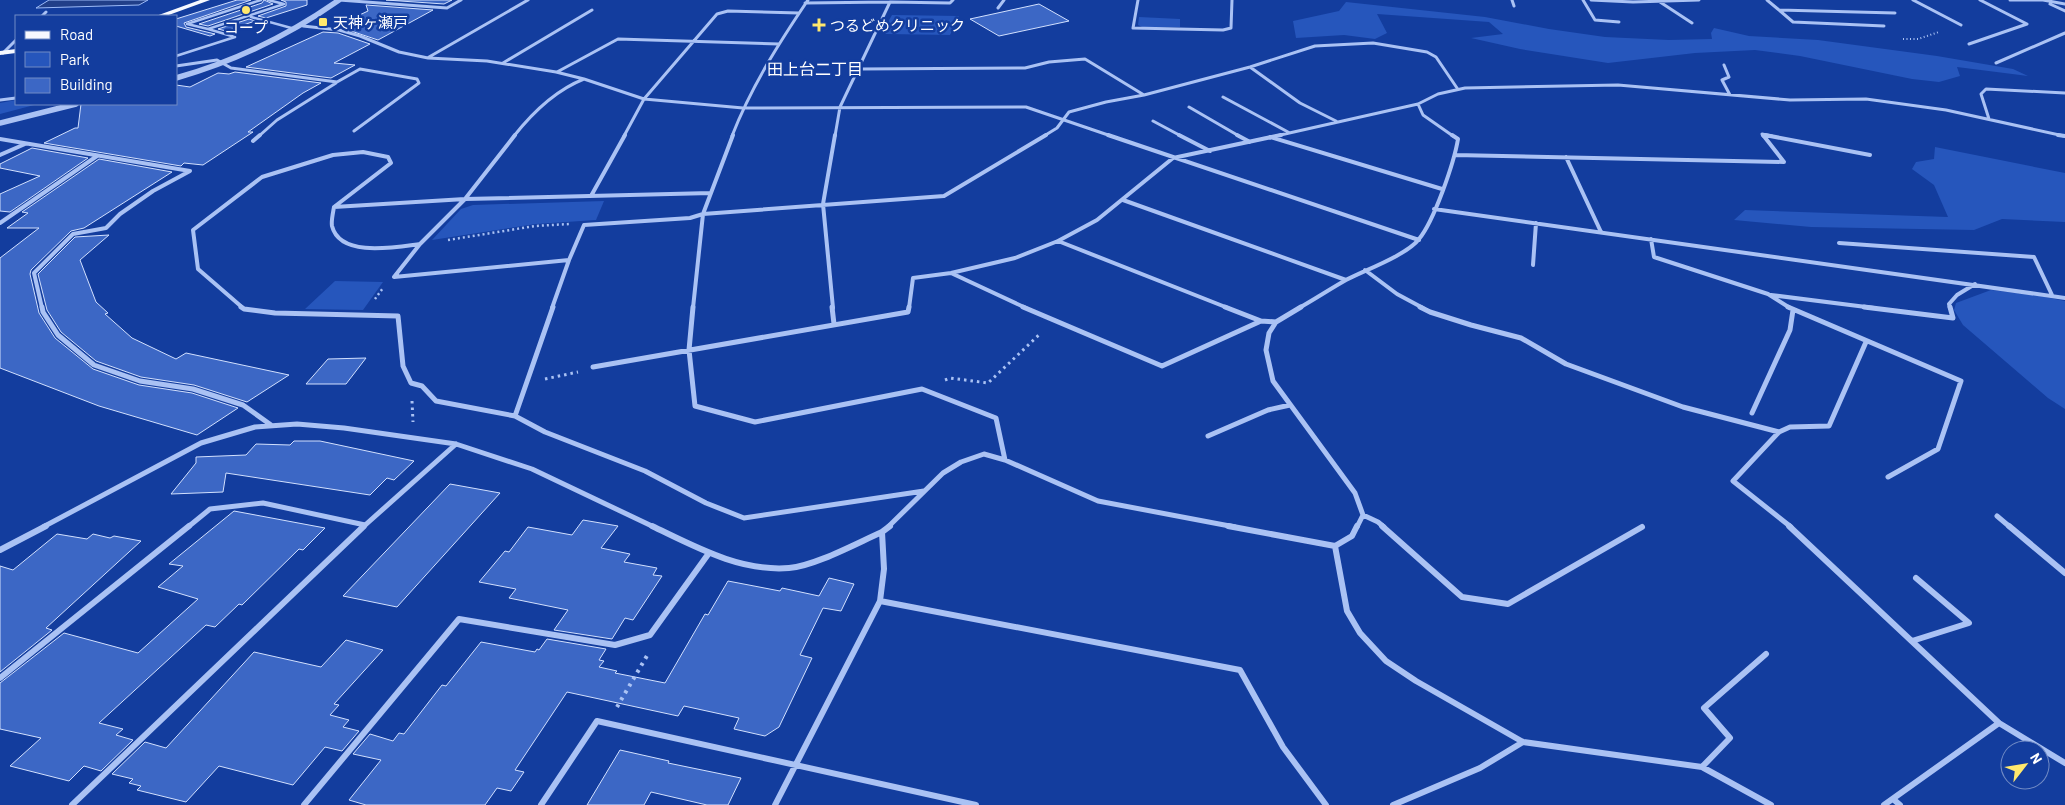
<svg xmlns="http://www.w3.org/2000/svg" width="2065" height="805" viewBox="0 0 2065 805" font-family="Barlow,'Noto Sans JP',sans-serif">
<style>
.green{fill:#2656bc}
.water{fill:#213f89;stroke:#9cbaf7}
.building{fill:#3c67c5;stroke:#d2e0fe}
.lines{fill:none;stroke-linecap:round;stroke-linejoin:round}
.path-far3{stroke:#aac2f4;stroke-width:2;stroke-dasharray:1 2.5;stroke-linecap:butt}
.path-far2{stroke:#aac2f4;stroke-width:2.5;stroke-dasharray:2 3;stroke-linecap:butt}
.path-far1{stroke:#aac2f4;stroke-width:3;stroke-dasharray:2.5 4;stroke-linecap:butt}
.path{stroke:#aac2f4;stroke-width:4;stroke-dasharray:3 5;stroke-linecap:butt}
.service{stroke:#aac2f4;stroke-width:2.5}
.minor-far3{stroke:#aac2f4;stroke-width:3}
.minor-far2{stroke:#aac2f4;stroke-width:4}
.minor-far1{stroke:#aac2f4;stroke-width:5}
.minor{stroke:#aac2f4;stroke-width:6}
.tertiary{stroke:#aac2f4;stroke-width:5.5}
.primary{fill:#f7f9ff;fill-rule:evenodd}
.poi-dot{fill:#ffe86d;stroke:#133d9e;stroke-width:2}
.labels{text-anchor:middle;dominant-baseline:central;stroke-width:5;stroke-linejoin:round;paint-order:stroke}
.far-poi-label{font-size:15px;fill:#fff;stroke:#133d9e;text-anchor:start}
.far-neighbourhood-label{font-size:16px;fill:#fff;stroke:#133d9e}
</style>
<rect width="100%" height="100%" fill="#133d9e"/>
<!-- green -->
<path class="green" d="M1346,2L1485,17L1549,29L1605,37L1669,40L1712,39L1711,33L1714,28L1749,36L1818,40L1937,56L2013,69L2028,76L1957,67L1960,76L1939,82L1912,79L1800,56L1755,50L1695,53L1608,63L1520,49L1471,38L1503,34L1489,22L1377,14L1387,33L1375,39L1344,35L1296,38L1293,21L1339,11Z
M892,15L959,16L950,35L886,34L883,31Z
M1139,17L1180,19V27H1142L1138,25Z
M16,100V104H38L0,114V103Z
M1935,147L2065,173V222L2002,219L1974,230L1811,227L1734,220L1745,210L1948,217L1934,185L1912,169L1916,162L1934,159Z
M604,201L596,220L536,224L432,240L461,209L473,205Z
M335,281L383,282L363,310L305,309Z
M1991,290L2035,295L2065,301V409L2048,398L1963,325L1954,310L1956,303Z"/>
<!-- water -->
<path class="water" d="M49,0H148L139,5L36,8Z"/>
<!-- building -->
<path class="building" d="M237,0H251L184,23L186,27L215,34L210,36L176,26V19Z
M264,0L273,4L208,26L199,24L262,3Z
M281,0H307V5L266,18L258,16L286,6V2Z
M386,0H452L444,4Z
M1039,4L1069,21L999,36L970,19Z
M366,5L433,10L378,40L336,26L368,11Z
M249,19L255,21L226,31L218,29Z
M323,32L338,33L370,44L334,63L355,65L331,78L246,67Z
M235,72L321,83L303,93L248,132H253L203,165L184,163L181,166L44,143L75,128H78L81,104H176V85L190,87L218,73L229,74Z
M32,148L88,158L10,212L0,211V194L40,176L0,168V164Z
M99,159L172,172L84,228L71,231L31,270L30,274L39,313L55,338L93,369L139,385L192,393L238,408L197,435L99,406L0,368V258L39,228H7L28,213L22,212Z
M109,235L80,260L96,302L108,313L105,314L132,338L176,359L186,353L289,375L247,402L194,385L141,377L96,361L61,332L47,310L38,274L75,237Z
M366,358L346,384H306L328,359Z
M294,441H320L414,461L394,480L387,478L370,495L226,473L223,492L171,494L196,463V457L246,455L256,444L290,445Z
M450,484L500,493L397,607L343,596Z
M234,511L325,528L303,550L299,549L242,605L239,604L215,627L206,625L99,723L123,729L116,735L133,740L101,771L84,766L69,781L10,766L41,738L0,729V683L64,633L138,653L198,599L158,587L183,566L169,564Z
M583,520L618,526L601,548L630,554L624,562L657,568L653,575L662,576L633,620L625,618L612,639L554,630L568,610L509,598L516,589L479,582L505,551L509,552L528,527L572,535Z
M57,534L87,539L93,534L110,538L114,536L141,541L46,628L52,630L0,672V566L13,570Z
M829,578L854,584L841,611L823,608L800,655L812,658L779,727L765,736L734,729L739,718L684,706L678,716L567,692L515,770L524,772L511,791L497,788L485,805H366L349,800L381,760L353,754L370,734L393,741L399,733L404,734L442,685L446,686L481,642L535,652L537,649L539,650L547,639L606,649L599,660L604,661L599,667L617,671L615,673L665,683L705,614L708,615L728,581L780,591L782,588L819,596Z
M346,640L383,650L334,704L339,705L330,715L349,720L343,727L359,731L342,751L325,747L293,785L219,766L186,802L137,790L141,786L129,783L133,779L112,774L145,742L166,748L254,652L321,667Z
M620,750L669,761L668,763L741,778L728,805H707L651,792L644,805H587Z"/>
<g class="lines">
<!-- path-far3 -->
<path class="path-far3" d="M1903,39H1918L1939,32"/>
<!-- path-far2 -->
<path class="path-far2" d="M448,240L535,226L569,224
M375,299L383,288"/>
<!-- path-far1 -->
<path class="path-far1" d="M545,379L578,372
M945,380L950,378L988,383L1041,333
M412,401L413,422"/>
<!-- path -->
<path class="path" d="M617,707L648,654"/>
<!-- service -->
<path class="service" d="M261,0L187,24L208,29L284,4L268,0
M251,17L295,29
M176,56L235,37L208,29"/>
<!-- minor-far3 -->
<path class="minor-far3" d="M339,0L447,8L461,0
M1138,0L1133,28L1223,30L1231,28L1232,0
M1512,0L1514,6
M1583,0L1595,20L1619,22
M1591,0L1633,2L1699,0
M1767,0L1779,10L1895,13
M1913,0L1961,25
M2010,0H2043L2065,4
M890,2L950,3L953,0
M1660,2L1692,23
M805,3L890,2L840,107L835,136
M2050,4L2065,11
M998,8L1004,0
M1779,10L1793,22L1884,26
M42,16L46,12
M303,26L339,30L360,36L399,52L428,58L487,61L556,72L584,79L644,99L743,108L1026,107L1111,136
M1969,44L2027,24L1980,0
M3,53L16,40
M429,57L528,0
M503,63L592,10
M1996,63L2065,33
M1724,65L1729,77L1722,80L1730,95
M176,66L217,60L231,68L337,82L360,69L417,79L419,83L354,131
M1250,67L1300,103L1336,121
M859,69L1025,68L1049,62L1085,59L1144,95
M557,72L618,39L779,44
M1223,97L1288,132
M0,100L16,98
M1189,107L1239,136
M1989,119L1981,94L1986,89L2065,93
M1153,121L1181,136
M259,136L277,120L336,83
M514,136C533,112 556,90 584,79
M624,136L644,99L717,14L728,11L799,13
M732,136C751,87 779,43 808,0
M1044,136L1057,128L1069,112L1106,102L1144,95L1250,67L1315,46L1373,43L1427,52L1436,57L1457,88
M1276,136L1418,104
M1453,136L1423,115L1418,104L1438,94L1465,88L1618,85L1790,100L1866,99L1946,110L2064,136
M1763,136L1762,134L1772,136"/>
<!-- minor-far2 -->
<path class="minor-far2" d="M515,135L465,199L420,244L394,277L569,260
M1108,135L1419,240
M1179,135L1210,151
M1237,135L1250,142
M1765,135L1870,155
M2058,135L2065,136
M1270,137L1442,189
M0,139L190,171L153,191L120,214L106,228L73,234L34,273L42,308
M253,141L260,135
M0,155L25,144
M1455,155L1784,162L1763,135
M1566,157L1601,232
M591,196L625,135
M1123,200L1346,280
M334,207C333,213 331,221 332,226C340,258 396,247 420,244
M1434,209L2065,298
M0,223L97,156
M1651,239L1654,257L1768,294L1790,308
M1058,241L1228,308
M1839,243L2034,257L2052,295
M1533,265L1536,223
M1365,270L1397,294L1423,308
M951,273L1026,308
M1771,295L1874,308
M243,308L198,269L193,230L262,177L333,155L363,152L388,157L391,163L334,207L465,199L711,193
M552,308L569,260L584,225L690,218L703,214L944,196L1046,135
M693,308L703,214L733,135
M833,308L823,204L835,135
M909,308L913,278L951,273L1015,258L1058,241L1097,220L1173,158L1281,135
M1299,308C1315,299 1330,289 1346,280C1365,270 1407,255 1419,239C1434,221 1454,163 1458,139L1452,135
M1950,308L1949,304L1957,295L1975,284"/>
<!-- minor-far1 -->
<path class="minor-far1" d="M42,307L43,312L58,335L94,365L140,381L193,389L243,405L271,425
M241,307L244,309L275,313L398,316L403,366L411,383L422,386L436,401L515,416
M553,307L515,416L545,432L645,471L706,503L744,518L924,491
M693,307L689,350L695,406L755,422L922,389L996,418L1005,460
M832,307L834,324
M1023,307L1162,366L1261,321L1276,322
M1225,307L1261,321
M1301,307L1276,322L1269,333L1266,350L1273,381L1355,493L1363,515L1357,527
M1420,307L1430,312L1471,325L1521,338L1566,364L1683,407L1779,432
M1788,307L1961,381L1938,449L1888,477
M1864,307L1953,318L1950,307
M593,367L908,312L909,307
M1752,413L1790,330L1793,310
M1208,436L1268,410L1290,405
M1363,515L1378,522L1384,527
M1997,516L2010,527
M43,527L201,443L255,427L297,424L344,428L456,444L532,469L654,527
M188,527L210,509L263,503L365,525
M363,527L456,444
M888,527L943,473L961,462L984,454L1005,460L1098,501L1235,527
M1791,527L1733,481L1779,432L1790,427L1829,426L1866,342"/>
<!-- minor -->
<path class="minor" d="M652,526C694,546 740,572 789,568C815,566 857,543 882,532L890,526
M1228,526L1335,546L1352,536L1357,526
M1382,526L1462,597L1508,604L1642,527
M1789,526L1999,723L2065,763
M2009,526L2065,573
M1335,546L1347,611L1360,633L1386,661L1416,681L1523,742L1702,767L1771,805
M0,550L46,526
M880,601L1240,670L1283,747L1326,805
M1912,641L1969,623L1916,578
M0,678L189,526
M1702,767L1730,738L1704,708L1766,654
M1893,799L1900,805
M72,805L364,526
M304,805L459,619L615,645L650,635L709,553
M541,805L597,721L976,805
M775,805L880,601L884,569L882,532
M1393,805L1480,768L1523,742
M1884,805L1999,723"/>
<!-- tertiary -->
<path class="tertiary" d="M176,78C236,61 288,36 339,0
M0,123L76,104"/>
<!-- primary -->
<path class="primary" d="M200,0H210L166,16H156Z
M16,49V53L0,55V51Z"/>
</g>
<!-- markers -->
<g class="poi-dot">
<circle cx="246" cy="10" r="5"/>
<rect x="318" y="17" width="10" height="10" rx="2.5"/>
<path d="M816.5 17.5h5v5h5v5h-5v5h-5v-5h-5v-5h5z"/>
</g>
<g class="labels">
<!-- far-poi labels -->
<g class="far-poi-label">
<text x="333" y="22">天神ヶ瀬戸</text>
<text x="830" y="25">つるどめクリニック</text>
<text x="246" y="27" text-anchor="middle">コープ</text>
</g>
<!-- far-neighbourhood labels -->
<g class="far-neighbourhood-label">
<text x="815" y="68">田上台二丁目</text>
</g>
</g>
<!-- legend -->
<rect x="15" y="15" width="162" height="90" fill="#133d9e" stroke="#718bc5"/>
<rect x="25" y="31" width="25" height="8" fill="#f7f9ff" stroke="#718bc5"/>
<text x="60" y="40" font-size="15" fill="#ffffff">Road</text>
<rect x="25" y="52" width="25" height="15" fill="#2656bc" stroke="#718bc5"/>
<text x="60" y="65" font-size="15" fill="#ffffff">Park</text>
<rect x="25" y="78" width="25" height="15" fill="#3c67c5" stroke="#718bc5"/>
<text x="60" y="90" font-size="15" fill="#ffffff">Building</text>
<!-- north arrow -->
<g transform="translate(2025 765) rotate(59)"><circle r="24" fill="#133d9e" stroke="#718bc5"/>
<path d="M0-4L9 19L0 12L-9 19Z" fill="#ffe86d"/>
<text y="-8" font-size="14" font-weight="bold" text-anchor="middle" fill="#ffffff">N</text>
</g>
</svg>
